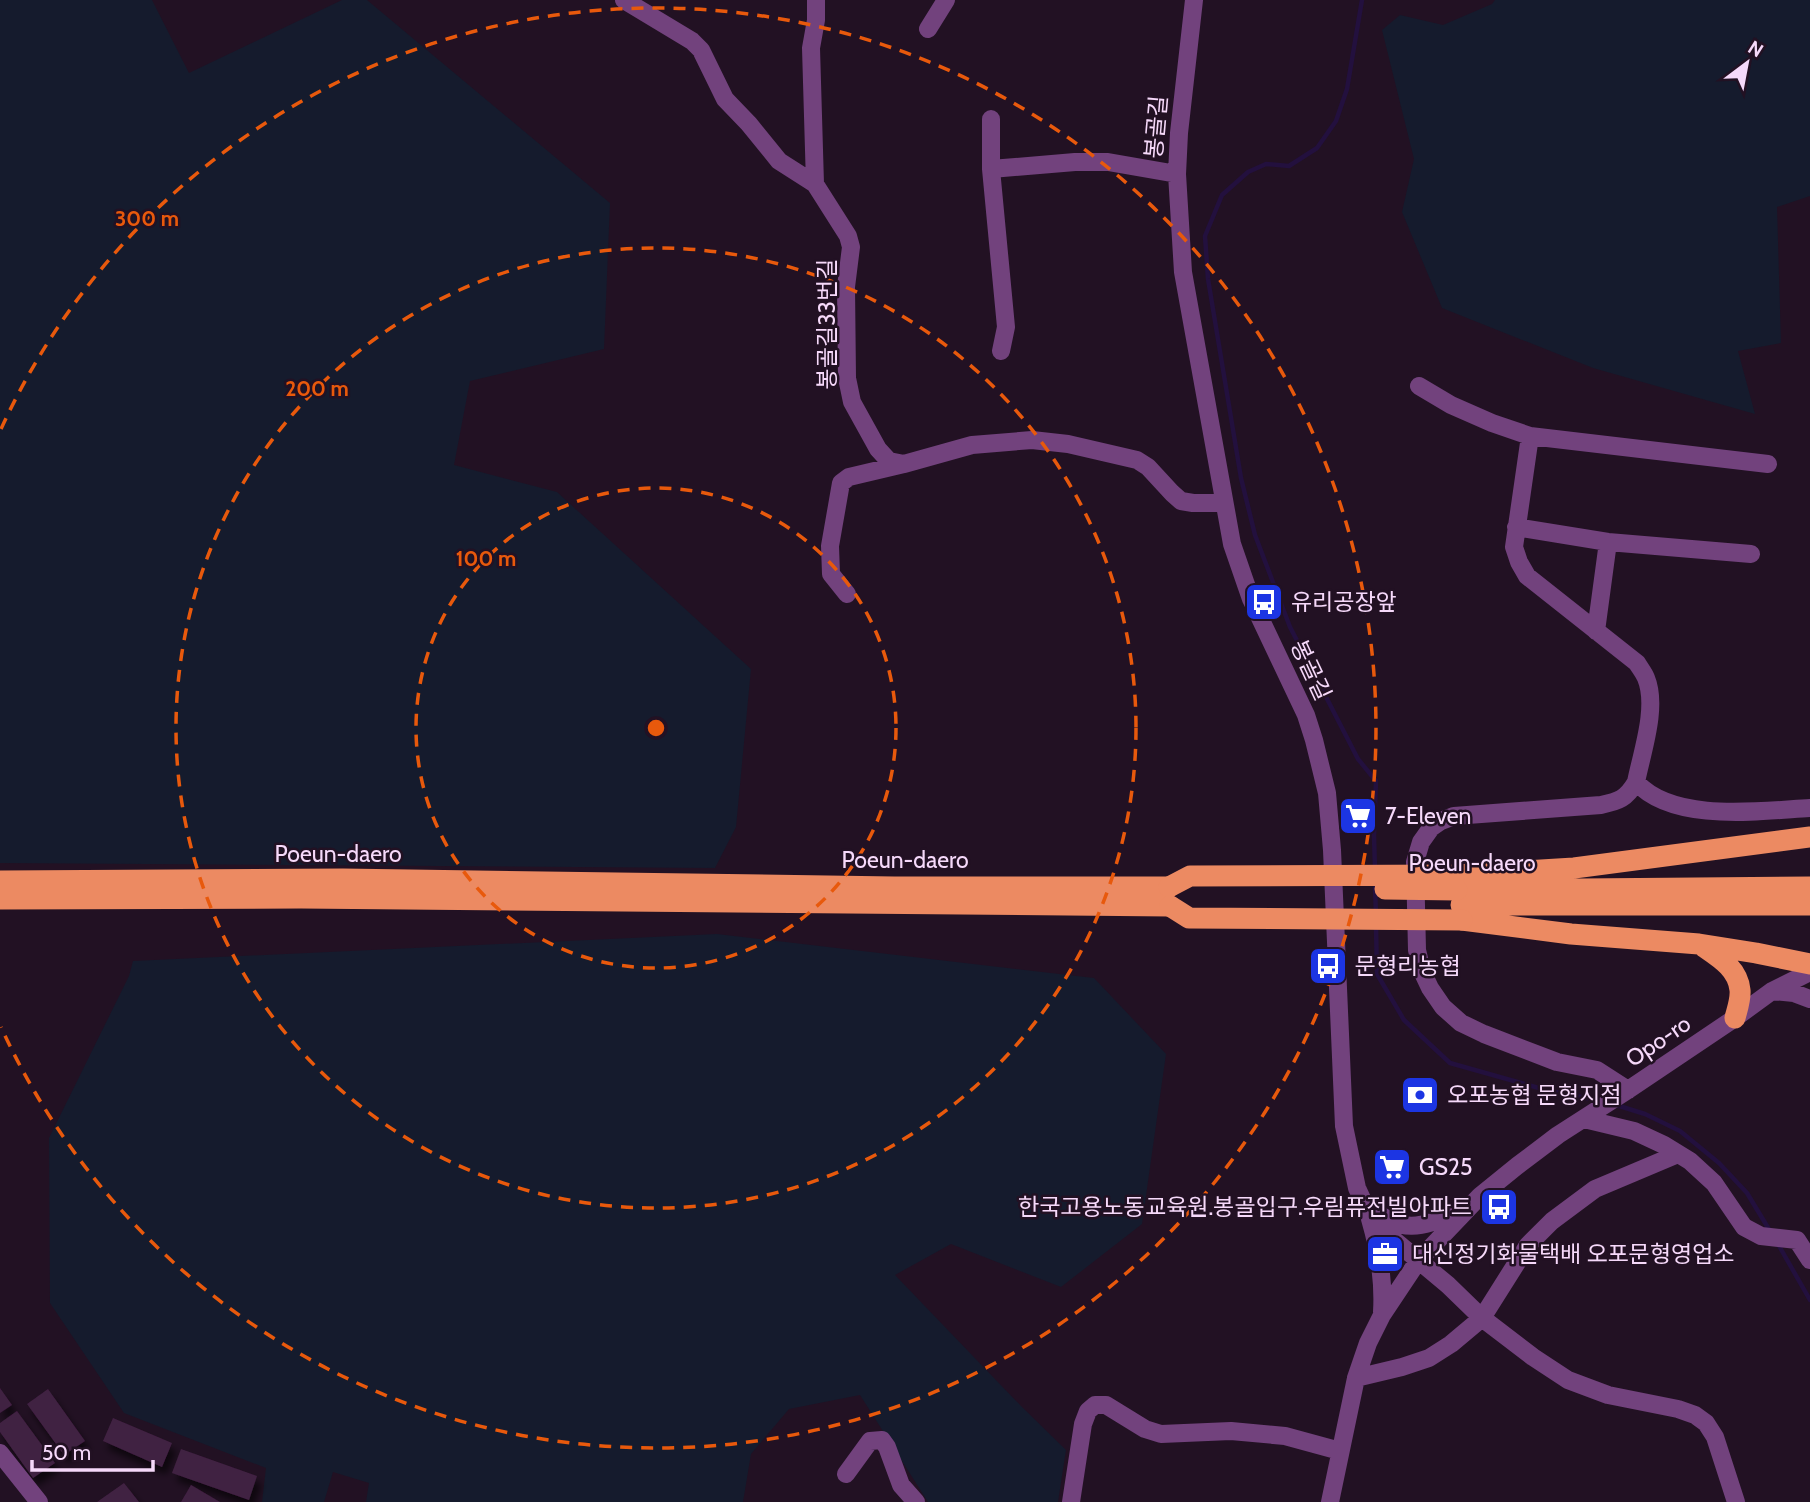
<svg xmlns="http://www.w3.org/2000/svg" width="1810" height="1502" viewBox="0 0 1810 1502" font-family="Cabin,'Noto Sans KR',sans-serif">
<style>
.green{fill:#151b2d}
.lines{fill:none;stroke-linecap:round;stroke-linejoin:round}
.stream{stroke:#23103e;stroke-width:4.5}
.building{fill:#412042;filter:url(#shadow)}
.minor{stroke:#72427d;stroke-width:18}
.highway{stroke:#ec8a62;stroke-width:21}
.highway-bridge{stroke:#ec8a62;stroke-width:21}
.ring{fill:none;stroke:#e8590c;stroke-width:3.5;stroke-dasharray:12 9}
.labels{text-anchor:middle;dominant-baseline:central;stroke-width:5;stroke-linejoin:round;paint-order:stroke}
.street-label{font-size:23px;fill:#f6d9fa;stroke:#221123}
.poi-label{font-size:23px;fill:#f6d9fa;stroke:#221123;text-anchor:start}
.centre{fill:#e8590c;stroke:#221123;stroke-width:3.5}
.ring-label{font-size:21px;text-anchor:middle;font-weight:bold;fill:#e8590c;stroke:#221123;stroke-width:5;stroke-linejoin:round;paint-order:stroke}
</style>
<defs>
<filter id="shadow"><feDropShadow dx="4.5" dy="8" stdDeviation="3.5" flood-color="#0009"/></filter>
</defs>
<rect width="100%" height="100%" fill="#221123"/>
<!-- green -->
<path class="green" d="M0,0H152L189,73L342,0H367L610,203L604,349L470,381L454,465L557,492L751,669L736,827L715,868L0,863Z
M1495,0H1810V196L1777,207L1781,343L1738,351L1755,414L1593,368L1442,308L1402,212L1414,159L1382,30L1400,15L1443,25L1492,4Z
M717,934L1094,978L1166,1054L1142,1224L1061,1287L951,1244L895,1275L1021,1406L1066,1450L1058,1502H928L860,1395L789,1409L751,1454L743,1502H366L369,1483L333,1472L324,1502H262L266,1468L124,1413L50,1303L49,1138L129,976L133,961Z"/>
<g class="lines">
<!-- stream -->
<path class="stream" d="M1362,0L1347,89L1336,121L1317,148L1289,166L1266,164L1248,172L1222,195L1205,236L1208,279L1241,478L1255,535L1290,627L1358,759L1376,781L1374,836L1375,869
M1375,888L1376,914
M1376,926L1377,974L1404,1020L1450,1063L1546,1090L1601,1101
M1616,1105L1645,1114L1680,1131L1719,1163L1747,1193L1770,1231
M1778,1244L1810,1300"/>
</g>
<!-- building -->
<path class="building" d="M0,1388L12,1405L0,1413Z
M48,1389L85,1441L64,1455L27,1404Z
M17,1411L55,1463L33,1478L0,1432V1423Z
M113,1418L172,1443L162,1467L103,1441Z
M181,1449L257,1476L249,1500L172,1473Z
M124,1483L139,1502H97Z
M191,1485L220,1502H181Z"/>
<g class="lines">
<!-- minor -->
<path class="minor" d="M624,0L692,41L701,50L725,99L749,124L779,161L815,184L848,236L851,247L846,287L847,378L852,402L878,449L889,461L904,464L972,445L1032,440L1068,444L1137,460L1148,467L1172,493L1181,501L1193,503H1224
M1194,0L1179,133L1177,174L1183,272L1232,544L1251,599L1306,715L1314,740L1327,793L1332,850L1344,1126L1357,1188L1368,1212L1382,1230L1448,1285L1482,1318L1533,1357L1568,1380L1608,1395L1678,1409L1695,1415L1706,1423L1715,1437L1736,1502
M928,29L946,0
M991,119V169L1006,327L1001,351
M991,169L1075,162H1108L1177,174
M815,184L811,48L816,20V0
M1419,386L1451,405L1492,423L1530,436L1768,464
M1530,436L1514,547L1519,562L1527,576L1637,663C1640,668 1644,673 1646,678C1658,707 1642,752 1636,782
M1516,527L1608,542L1751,554
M847,594L831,574L830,546L841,483L849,477L904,464
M1596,631L1608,542
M1772,991L1794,993L1810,999
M1628,1090L1597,1070L1557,1062L1484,1034L1461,1023L1443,1007L1430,988L1422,971L1417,950L1415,862L1421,842L1431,828L1441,821L1454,816L1601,805C1619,801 1626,799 1636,782C1673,823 1759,811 1810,808
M1584,1119L1634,1131L1664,1145L1690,1161L1714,1183L1744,1227L1761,1236L1797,1240L1810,1260
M1371,1207C1401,1236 1424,1226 1458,1213
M1370,1219C1379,1250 1384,1279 1382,1312
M1356,1378L1402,1367L1429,1358L1451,1344L1482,1318L1528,1245L1552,1221L1595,1189L1678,1154
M0,1453L39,1502
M846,1474L870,1441L882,1440L887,1447L901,1485L916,1502
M1071,1502L1083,1424L1088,1411L1095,1405H1106L1145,1429L1161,1434L1231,1431L1285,1436L1340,1451
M1330,1502L1356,1378L1368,1343L1382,1315L1418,1261L1480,1196L1517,1166L1558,1135L1628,1090L1735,1018L1772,991L1810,972"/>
<!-- highway -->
<path class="highway" d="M1455,875L1574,868L1810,837
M0,881L343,879L894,887H1169
M1457,890L1810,887
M0,899L301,898L1170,906
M1461,905H1810
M1462,920L1571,934L1699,944L1756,953L1810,964
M1704,947C1720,958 1738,969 1740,990C1741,999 1737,1010 1735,1018"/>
<!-- highway-bridge -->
<path class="highway-bridge" d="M1169,887L1190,876L1455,875
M1385,889L1457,890
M1170,906L1189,918L1462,920"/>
</g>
<!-- distance rings -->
<g class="ring">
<circle cx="656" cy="728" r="240"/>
<circle cx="656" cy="728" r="480"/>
<path d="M1 429A720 720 0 1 1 1 1027"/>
</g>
<!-- icons -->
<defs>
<symbol id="bus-square" viewBox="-11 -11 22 22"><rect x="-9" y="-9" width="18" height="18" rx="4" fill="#1c35e3" stroke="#221123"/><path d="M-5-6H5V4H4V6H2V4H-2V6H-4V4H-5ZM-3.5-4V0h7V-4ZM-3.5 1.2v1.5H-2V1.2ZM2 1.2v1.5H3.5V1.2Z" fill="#fff"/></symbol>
<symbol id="supermarket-square" viewBox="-11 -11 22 22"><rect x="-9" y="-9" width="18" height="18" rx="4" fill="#1c35e3" stroke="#221123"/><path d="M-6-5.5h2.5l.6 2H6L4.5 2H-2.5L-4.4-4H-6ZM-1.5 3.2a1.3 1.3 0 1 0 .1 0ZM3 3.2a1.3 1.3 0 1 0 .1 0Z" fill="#fff"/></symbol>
<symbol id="bank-square" viewBox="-11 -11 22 22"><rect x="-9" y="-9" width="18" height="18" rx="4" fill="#1c35e3" stroke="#221123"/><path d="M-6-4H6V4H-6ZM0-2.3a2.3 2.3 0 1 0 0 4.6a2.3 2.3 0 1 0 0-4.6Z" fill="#fff"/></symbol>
<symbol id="office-square" viewBox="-11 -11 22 22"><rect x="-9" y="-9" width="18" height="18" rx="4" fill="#1c35e3" stroke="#221123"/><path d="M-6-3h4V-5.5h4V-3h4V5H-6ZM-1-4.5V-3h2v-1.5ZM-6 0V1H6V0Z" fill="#fff"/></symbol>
</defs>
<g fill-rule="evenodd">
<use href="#bus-square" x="1242" y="580" width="44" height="44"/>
<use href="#supermarket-square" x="1336" y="794" width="44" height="44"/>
<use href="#bus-square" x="1306" y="944" width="44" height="44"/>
<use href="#bank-square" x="1398" y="1073" width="44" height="44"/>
<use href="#supermarket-square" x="1370" y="1145" width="44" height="44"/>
<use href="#bus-square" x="1477" y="1185" width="44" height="44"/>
<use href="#office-square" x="1363" y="1232" width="44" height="44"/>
</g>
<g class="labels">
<!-- street labels -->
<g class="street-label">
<text transform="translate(1156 127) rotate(-85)">봉골길</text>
<text transform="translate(827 324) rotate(-90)">봉골길33번길</text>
<text transform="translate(1311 670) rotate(65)">봉골길</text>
<text x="338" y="854">Poeun-daero</text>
<text x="905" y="860">Poeun-daero</text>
<text x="1472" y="863">Poeun-daero</text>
<text transform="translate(1658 1041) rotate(-34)">Opo-ro</text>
</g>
<!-- poi labels -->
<g class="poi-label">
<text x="1291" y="602">유리공장앞</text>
<text x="1385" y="816">7-Eleven</text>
<text x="1355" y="966">문형리농협</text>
<text x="1447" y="1095">오포농협 문형지점</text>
<text x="1419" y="1167">GS25</text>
<text x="1472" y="1207" text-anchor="end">한국고용노동교육원.봉골입구.우림퓨전빌아파트</text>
<text x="1412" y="1254">대신정기화물택배 오포문형영업소</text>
</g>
</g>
<circle cx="656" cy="728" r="10" class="centre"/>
<g class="ring-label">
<text x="147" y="226">300 m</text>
<text x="317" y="396">200 m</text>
<text x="486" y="566">100 m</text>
</g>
<!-- north arrow -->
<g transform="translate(1747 63) rotate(32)" stroke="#221123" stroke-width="5" paint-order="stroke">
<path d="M0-5L12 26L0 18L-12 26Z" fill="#f6d9fa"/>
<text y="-10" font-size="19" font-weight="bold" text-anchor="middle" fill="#f6d9fa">N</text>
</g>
<!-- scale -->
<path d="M32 1460v10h121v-10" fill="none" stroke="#f6d9fa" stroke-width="3.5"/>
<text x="42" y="1460" font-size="21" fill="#f6d9fa" stroke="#221123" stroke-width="5" paint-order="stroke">50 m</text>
</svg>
